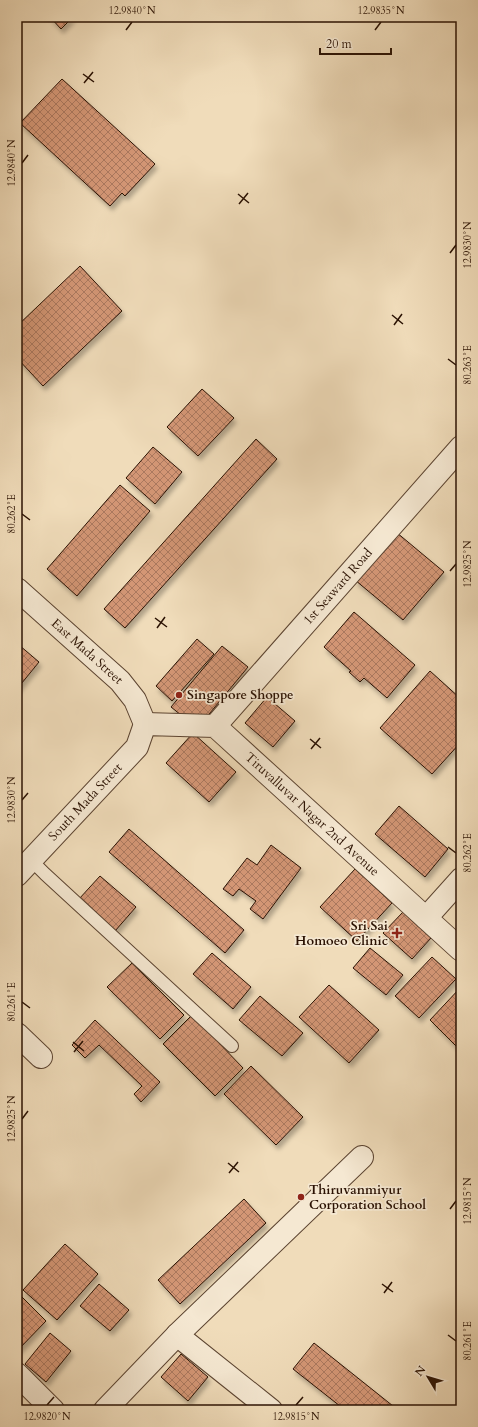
<svg xmlns="http://www.w3.org/2000/svg" width="478" height="1427" viewBox="0 0 478 1427" font-family="Cardo,serif">
<style>
.building{fill:url(#building-cross-hatch);stroke:#2b1203;filter:url(#shadow)}
.lines{fill:none;stroke-linecap:round;stroke-linejoin:round}
.service-casing{stroke:#5c4431;stroke-width:14}
.minor-casing{stroke:#5c4431;stroke-width:24}
.tertiary-casing{stroke:#5c4431;stroke-width:24}
.service{stroke:#f5e8d2;stroke-width:12}
.minor{stroke:#f5e8d2;stroke-width:22}
.tertiary{stroke:#f5e8d2;stroke-width:22}
.ticks{fill:none;stroke:#2b1203;stroke-width:1.5}
.poi-dot{fill:#8f2418;stroke:#f5e8d2;stroke-width:1.5}
.labels{text-anchor:middle;dominant-baseline:central;stroke-width:3.5;stroke-linejoin:round;paint-order:stroke}
.street-label{font-size:13px;fill:#2b1203;stroke:#f5e8d2}
.poi-label{font-size:13px;font-weight:bold;fill:#2b1203;stroke:#f5e8d2;text-anchor:start}
.neatline{fill:none;stroke:#2b1203;stroke-width:1.5}
.ticks-label{font-size:10px;text-anchor:middle;fill:#2b1203}
</style>
<defs>
<pattern id="building-cross-hatch" width="8" height="8" patternUnits="userSpaceOnUse"><rect width="8" height="8" fill="#d39675"/><path d="M0 0l8 8M0 8l8-8" fill="none" stroke="#ab795e"/></pattern>
<filter id="shadow"><feDropShadow dx="2.5" dy="4.5" stdDeviation="2" flood-color="#0004"/></filter>
</defs>
<rect width="100%" height="100%" fill="#f0dcba"/>
<filter id="stains"><feTurbulence type="fractalNoise" baseFrequency=".005" numOctaves="4"/><feColorMatrix values="0 0 0 0 .2 0 0 0 0 .09 0 0 0 0 .02 0 0 0 .5 -.17"/></filter>
<radialGradient id="worn" r=".72"><stop offset=".6" stop-color="#630" stop-opacity="0"/><stop offset="1" stop-color="#630" stop-opacity=".3"/></radialGradient>
<!-- building -->
<path class="building" d="M50,17H73L61,29Z
M62,79L155,164L125,196L122,193L110,206L20,123Z
M80,266L122,311L43,386L17,358V326Z
M202,389L234,418L198,456L167,427Z
M256,439L277,459L125,628L104,609Z
M153,447L182,472L155,504L126,478Z
M120,485L150,511L77,596L47,569Z
M396,532L444,572L403,620L355,580Z
M354,612L415,665L387,698L364,678L360,682L349,672L351,671L324,647Z
M197,639L214,654L172,701L156,686Z
M19,645L39,662L17,689V648Z
M222,646L248,667L205,719H186L171,707Z
M430,671L461,699V742L432,774L380,728Z
M267,697L295,721L273,747L245,723Z
M193,733L236,772L209,802L166,763Z
M399,806L448,849L425,877L375,834Z
M129,829L244,930L225,953L109,852Z
M271,845L301,868L263,919L250,909L256,901L239,889L233,896L223,889L247,858L257,865Z
M355,869L392,903L357,941L320,907Z
M100,876L136,907L115,931L79,899Z
M403,912L431,938L412,959L383,933Z
M370,948L403,975L386,995L353,968Z
M212,953L251,987L233,1009L193,974Z
M432,957L456,979L419,1018L395,996Z
M132,963L184,1015L160,1039L107,987Z
M329,985L379,1030L349,1063L299,1017Z
M461,987V1045L458,1048L430,1020Z
M260,996L303,1033L282,1056L239,1020Z
M192,1015L243,1068L215,1096L163,1044Z
M95,1020L160,1082L141,1102L134,1094L142,1086L99,1045L85,1058L72,1045Z
M251,1066L303,1117L276,1145L224,1094Z
M244,1199L266,1223L180,1304L158,1280Z
M65,1244L98,1274L57,1320L23,1290Z
M99,1284L129,1310L110,1331L80,1306Z
M18,1293L46,1321L17,1351V1294Z
M50,1333L71,1351L46,1382L25,1364Z
M314,1343L398,1410H345L293,1369Z
M181,1354L208,1377L188,1401L161,1377Z"/>
<g class="lines">
<defs>
<path id="service" d="M31,860L45,874L232,1046"/>
<g id="minor">
<path id="s1" d="M17,589L120,681L135,700L145,724"/>
<path id="s2" d="M215,726L461,447"/>
<path d="M426,918L461,879"/>
<path d="M17,1034L41,1057"/>
<path d="M177,1335L271,1410"/>
<path d="M17,1374L53,1410"/>
<path d="M105,1410L177,1335L362,1157"/>
</g>
<g id="tertiary">
<path id="s3" d="M17,875L137,747L145,724L215,726L461,950"/>
</g>
</defs>
<!-- service casing -->
<use href="#service" class="service-casing"/>
<!-- minor casing -->
<use href="#minor" class="minor-casing"/>
<!-- tertiary casing -->
<use href="#tertiary" class="tertiary-casing"/>
<!-- service -->
<use href="#service" class="service"/>
<!-- minor -->
<use href="#minor" class="minor"/>
<!-- tertiary -->
<use href="#tertiary" class="tertiary"/>
</g>
<!-- ticks -->
<path class="ticks" d="M126,30L132,22M375,30L381,22M83,74L94,82M84,83L93,72M22,163L28,155M238,194L249,203M239,204L248,193M450,253L456,245M392,315L403,324M394,325L402,314M448,359L456,365M22,514L30,520M450,571L456,564M155,618L167,627M157,628L165,617M310,739L321,748M311,749L320,738M22,800L28,793M448,847L456,853M22,1002L30,1008M73,1042L84,1051M74,1052L83,1041M22,1119L28,1111M228,1163L239,1172M229,1173L238,1162M450,1209L456,1201M382,1284L393,1292M384,1293L392,1282M448,1335L456,1341M47,1405L54,1397M296,1405L303,1397"/>
<!-- markers -->
<g class="poi-dot">
<circle cx="179" cy="695" r="4"/>
<path d="M395 927h4v4h4v4h-4v4h-4v-4h-4v-4h4z"/>
<circle cx="301" cy="1197" r="4"/>
</g>
<g class="labels">
<!-- street labels -->
<g class="street-label">
<text stroke="none"><textPath href="#s2" startOffset="186">1st Seaward Road</textPath></text>
<text stroke="none"><textPath href="#s1" startOffset="94">East Mada Street</textPath></text>
<text stroke="none"><textPath href="#s3" startOffset="100">South Mada Street</textPath></text>
<text stroke="none"><textPath href="#s3" startOffset="401">Tiruvalluvar Nagar 2nd Avenue</textPath></text>
</g>
<!-- poi labels -->
<g class="poi-label">
<text x="187" y="695">Singapore Shoppe</text>
<text x="388" y="926" text-anchor="end">Sri Sai<tspan x="388" dy="15">Homoeo Clinic</tspan></text>
<text x="309" y="1190">Thiruvanmiyur<tspan x="309" dy="15">Corporation School</tspan></text>
</g>
</g>
<!-- margin -->
<rect width="478" height="1427" fill="none" stroke="#f0dcba" stroke-width="44"/>
<!-- north arrow -->
<g transform="translate(428 1377) rotate(308)" stroke="#f5e8d2" stroke-width="3" paint-order="stroke">
<path d="M0-3L7 15L0 10L-7 15Z" fill="#2b1203"/>
<text y="-6" font-size="11" font-weight="bold" text-anchor="middle" fill="#2b1203">N</text>
</g>
<!-- scale -->
<path d="M320 48v6h71v-6" fill="none" stroke="#2b1203" stroke-width="2"/>
<text x="326" y="48" font-size="12" fill="#2b1203" stroke="#f5e8d2" stroke-width="3" paint-order="stroke">20 m</text>
<rect x="22" y="22" width="434" height="1383" class="neatline"/>
<g class="ticks-label">
<text x="132" y="14">12.9840°N</text>
<text x="381" y="14">12.9835°N</text>
<text transform="translate(11 163) rotate(-90)" y="4">12.9840°N</text>
<text transform="translate(467 245) rotate(-90)" y="4">12.9830°N</text>
<text transform="translate(467 365) rotate(-90)" y="4">80.263°E</text>
<text transform="translate(11 514) rotate(-90)" y="4">80.262°E</text>
<text transform="translate(467 564) rotate(-90)" y="4">12.9825°N</text>
<text transform="translate(11 800) rotate(-90)" y="4">12.9830°N</text>
<text transform="translate(467 853) rotate(-90)" y="4">80.262°E</text>
<text transform="translate(11 1002) rotate(-90)" y="4">80.261°E</text>
<text transform="translate(11 1119) rotate(-90)" y="4">12.9825°N</text>
<text transform="translate(467 1201) rotate(-90)" y="4">12.9815°N</text>
<text transform="translate(467 1341) rotate(-90)" y="4">80.261°E</text>
<text x="47" y="1420">12.9820°N</text>
<text x="296" y="1420">12.9815°N</text>
</g>
<rect width="100%" height="100%" filter="url(#stains)"/>
<rect width="100%" height="100%" fill="url(#worn)"/>
</svg>
